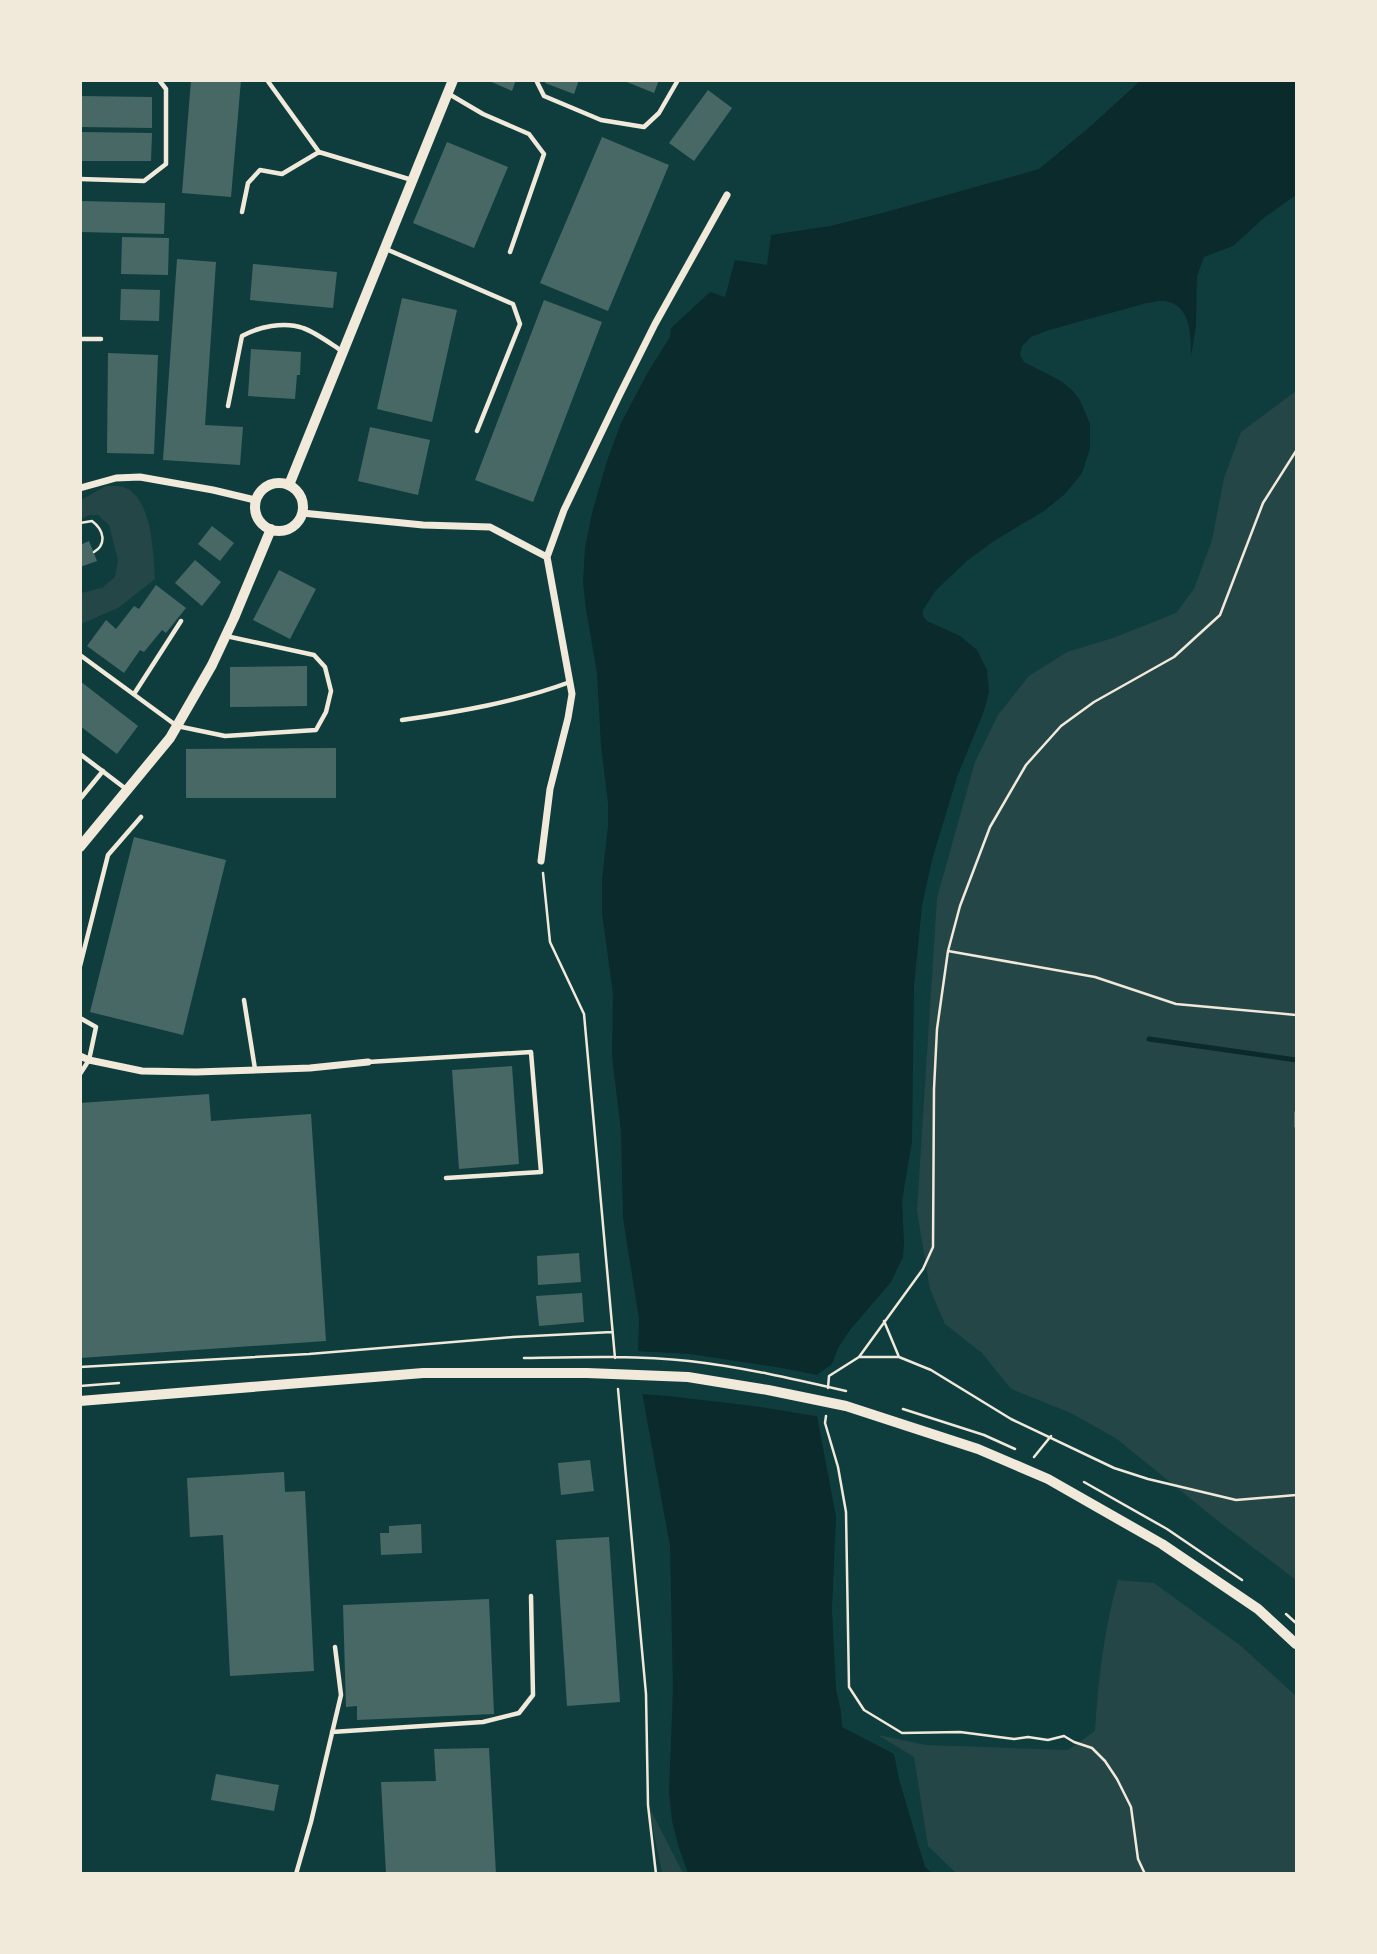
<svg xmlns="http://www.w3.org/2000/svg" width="1377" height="1954" viewBox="0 0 1377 1954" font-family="'PT Serif',serif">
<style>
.green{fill:#244646}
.water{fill:#0a2a2b}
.pier{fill:#0f3d3e}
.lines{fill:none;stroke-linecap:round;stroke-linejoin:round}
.stream{stroke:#0a2a2b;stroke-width:5}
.building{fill:#486865}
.path{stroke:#f1e9da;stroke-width:2.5}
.service{stroke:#f1e9da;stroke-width:4.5}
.minor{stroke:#f1e9da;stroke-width:7}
.secondary{stroke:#f1e9da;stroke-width:10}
</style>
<rect width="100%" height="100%" fill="#0f3d3e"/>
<!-- green -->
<path class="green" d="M1296,391V1580L1218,1521L1117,1439L1071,1413L1011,1389L982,1353L945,1324L930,1289L917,1211L937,898L975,762L998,715L1029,676L1067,652L1113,638L1176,613L1194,589L1212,540L1224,478L1241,432Z
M106,486C113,486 122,485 128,489C153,504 153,554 155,579L118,608L81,624V593L102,588L115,577L118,560L109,525L98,515H89L81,519V500Z
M1118,1580L1154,1583L1241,1646L1296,1696V1873H956L928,1846L914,1757L878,1735L926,1745L1068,1750L1095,1731C1098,1680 1104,1629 1118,1580Z
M648,1805L683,1873H662Z"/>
<!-- water -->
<path class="water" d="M1140,81H1296V195L1265,217L1233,246L1204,257L1197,276L1196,326L1191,356C1191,337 1191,308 1169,302C1162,299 1154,302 1147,303L1049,330L1031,337L1022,346L1020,355L1024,362L1061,381L1072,390L1080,400L1090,424V449L1082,473L1065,494L1044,511L994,541L968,560L936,590L923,610V616L927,621L960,636L977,650L987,670L989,692L984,711L957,777L932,860L922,906L914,986L912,1141L902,1201L904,1242L903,1257L891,1282L850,1330L838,1348L832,1364L818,1374L817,1416L836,1517L832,1610L836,1689L841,1712L842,1727L894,1754L899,1779L918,1844L925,1867L932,1873H688L679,1848L672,1821L669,1792L673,1689L670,1546L642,1392L638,1353L639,1319L623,1218L621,1131L612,1056L613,994L602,913V880L608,826V803L601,746L597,673L586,609L583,582L585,548L592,513L607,461L621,423L648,372L670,337L671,328L710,292L725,297L735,260L767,265L771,235L830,226L886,212L1039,169L1092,125Z"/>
<!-- pier -->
<path class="pier" d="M635,1351L690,1354L782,1368L822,1376L821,1417L761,1407L669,1396L639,1394Z"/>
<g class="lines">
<!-- stream -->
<path class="stream" d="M1149,1039L1296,1060"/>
</g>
<!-- building -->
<path class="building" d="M191,80H241L231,197L182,193Z
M487,80H516L512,91Z
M546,80H579L574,94L545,83Z
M622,80H659L654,93Z
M708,90L732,108L694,161L669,143Z
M80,96L152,97V128L80,127Z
M80,132L152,133L151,161H80Z
M602,137L669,165L608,311L540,283Z
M447,142L508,167L474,248L413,223Z
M80,201L165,203L164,234L80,232Z
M122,237L169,238L168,275L121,274Z
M177,259L216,262L205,425L243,427L240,465L163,460Z
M253,264L337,272L333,308L250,300Z
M121,289L160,290L159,321L120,320Z
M402,298L457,310L432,422L377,409Z
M544,300L602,322L533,502L475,480Z
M251,349L301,352L300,375H297L295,399L248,396Z
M108,353L158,355L154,454L107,453Z
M370,427L430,440L418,495L358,481Z
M212,526L234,543L220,561L198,544Z
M89,541L97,561L80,567V545Z
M195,560L221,582L202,606L175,583Z
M279,570L316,589L290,639L253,620Z
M156,585L186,608L166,633L162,630L144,652L140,650L124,673L87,646L106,620L116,629L134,606L139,609Z
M307,666V706L230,707V667Z
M80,681L138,726L117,754L80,726Z
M336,748V798H186V749Z
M134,837L226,860L183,1035L90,1012Z
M512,1066L519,1164L459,1169L452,1070Z
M209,1094L211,1121L311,1114L326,1341L80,1358V1103Z
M579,1253L581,1282L538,1285L537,1256Z
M582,1293L584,1322L539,1326L536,1296Z
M590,1460L594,1491L561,1495L558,1463Z
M284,1472L285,1492L305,1491L314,1671L230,1676L223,1535L190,1537L187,1478Z
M421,1524L422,1553L381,1555L380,1533H389V1526Z
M609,1537L620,1702L567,1706L556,1540Z
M489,1599L494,1714L357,1720V1706L346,1707L343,1605Z
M489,1748L496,1874H386L381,1782L436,1781L434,1749Z
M216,1774L279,1785L274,1811L211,1800Z"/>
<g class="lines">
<!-- path -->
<path class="path" d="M80,523L92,521C104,530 107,544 94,552
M543,873L550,942L584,1014L615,1358
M948,951L1095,977L1176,1004L1296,1015
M1296,1112V1127
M884,1321L899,1357
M859,1357H899L931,1370L1011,1419L1114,1468L1148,1479L1236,1500L1296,1495
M524,1358C578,1357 635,1355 689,1361C742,1367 794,1379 846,1391
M80,1367L309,1354L513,1337L612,1332
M80,1386L119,1383
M828,1388L829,1376L859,1357L923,1269L933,1247L934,1089L937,1029L948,951L960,906L990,827L1026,765L1061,726L1094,702L1174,657L1220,615L1263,503L1296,451
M618,1389L646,1694L648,1805L656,1874
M903,1409L984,1435L1015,1449
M826,1416L825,1423L838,1467L846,1512L849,1687L864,1710L902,1733L960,1732L1014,1739L1028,1737L1048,1740L1064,1736L1074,1742L1092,1748L1105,1761L1117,1779L1131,1807L1138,1859L1145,1874
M1034,1457L1051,1436
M1084,1482L1167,1529L1242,1580
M1286,1614L1296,1623"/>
<!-- service -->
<path class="service" d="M267,80L319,152
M536,80L544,96L601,120L644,127L659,113L678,80
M449,94L483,114L529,134L544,154L510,252
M80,179L144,181L166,164V89L159,80
M242,212L248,183L260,170L282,174L319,152L412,180
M386,249L513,304L520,324L477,431
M80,339H101
M228,406L242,336C258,327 284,321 303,328C315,332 331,344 342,351
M80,655L177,726L225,736L316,730L326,712L331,691L325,667L314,655L226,636
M134,694L181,621
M402,720C459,712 516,702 570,682
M80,754L126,789
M80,799L103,771
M80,966L108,855L141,817
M244,1000L255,1069
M80,1018L96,1027L89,1060L80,1074
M368,1062L531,1052L541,1172L446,1178
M332,1732L483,1722L519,1713L533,1695L531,1596
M296,1874L311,1822L341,1695L335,1647"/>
<!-- minor -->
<path class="minor" d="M80,488L116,478L140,477L213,490L255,500
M302,513L423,525L490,527L547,557
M541,861L550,789L568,718L572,694L547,557L564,510L619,396L655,324L727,195
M80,1056L89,1060L142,1071L196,1072L310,1068L368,1062"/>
<!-- secondary -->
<path class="secondary" d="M255 507a24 24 0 1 1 48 0a24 24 0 1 1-48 0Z
M289,485L453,80
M80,847L170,738L212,665L234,618L271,529
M80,1401L423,1373H587L688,1377L768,1390L846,1406L978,1449L1048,1479L1162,1544L1258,1609L1296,1644"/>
</g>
<!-- border -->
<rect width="1377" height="1954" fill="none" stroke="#f1e9da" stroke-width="164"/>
</svg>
